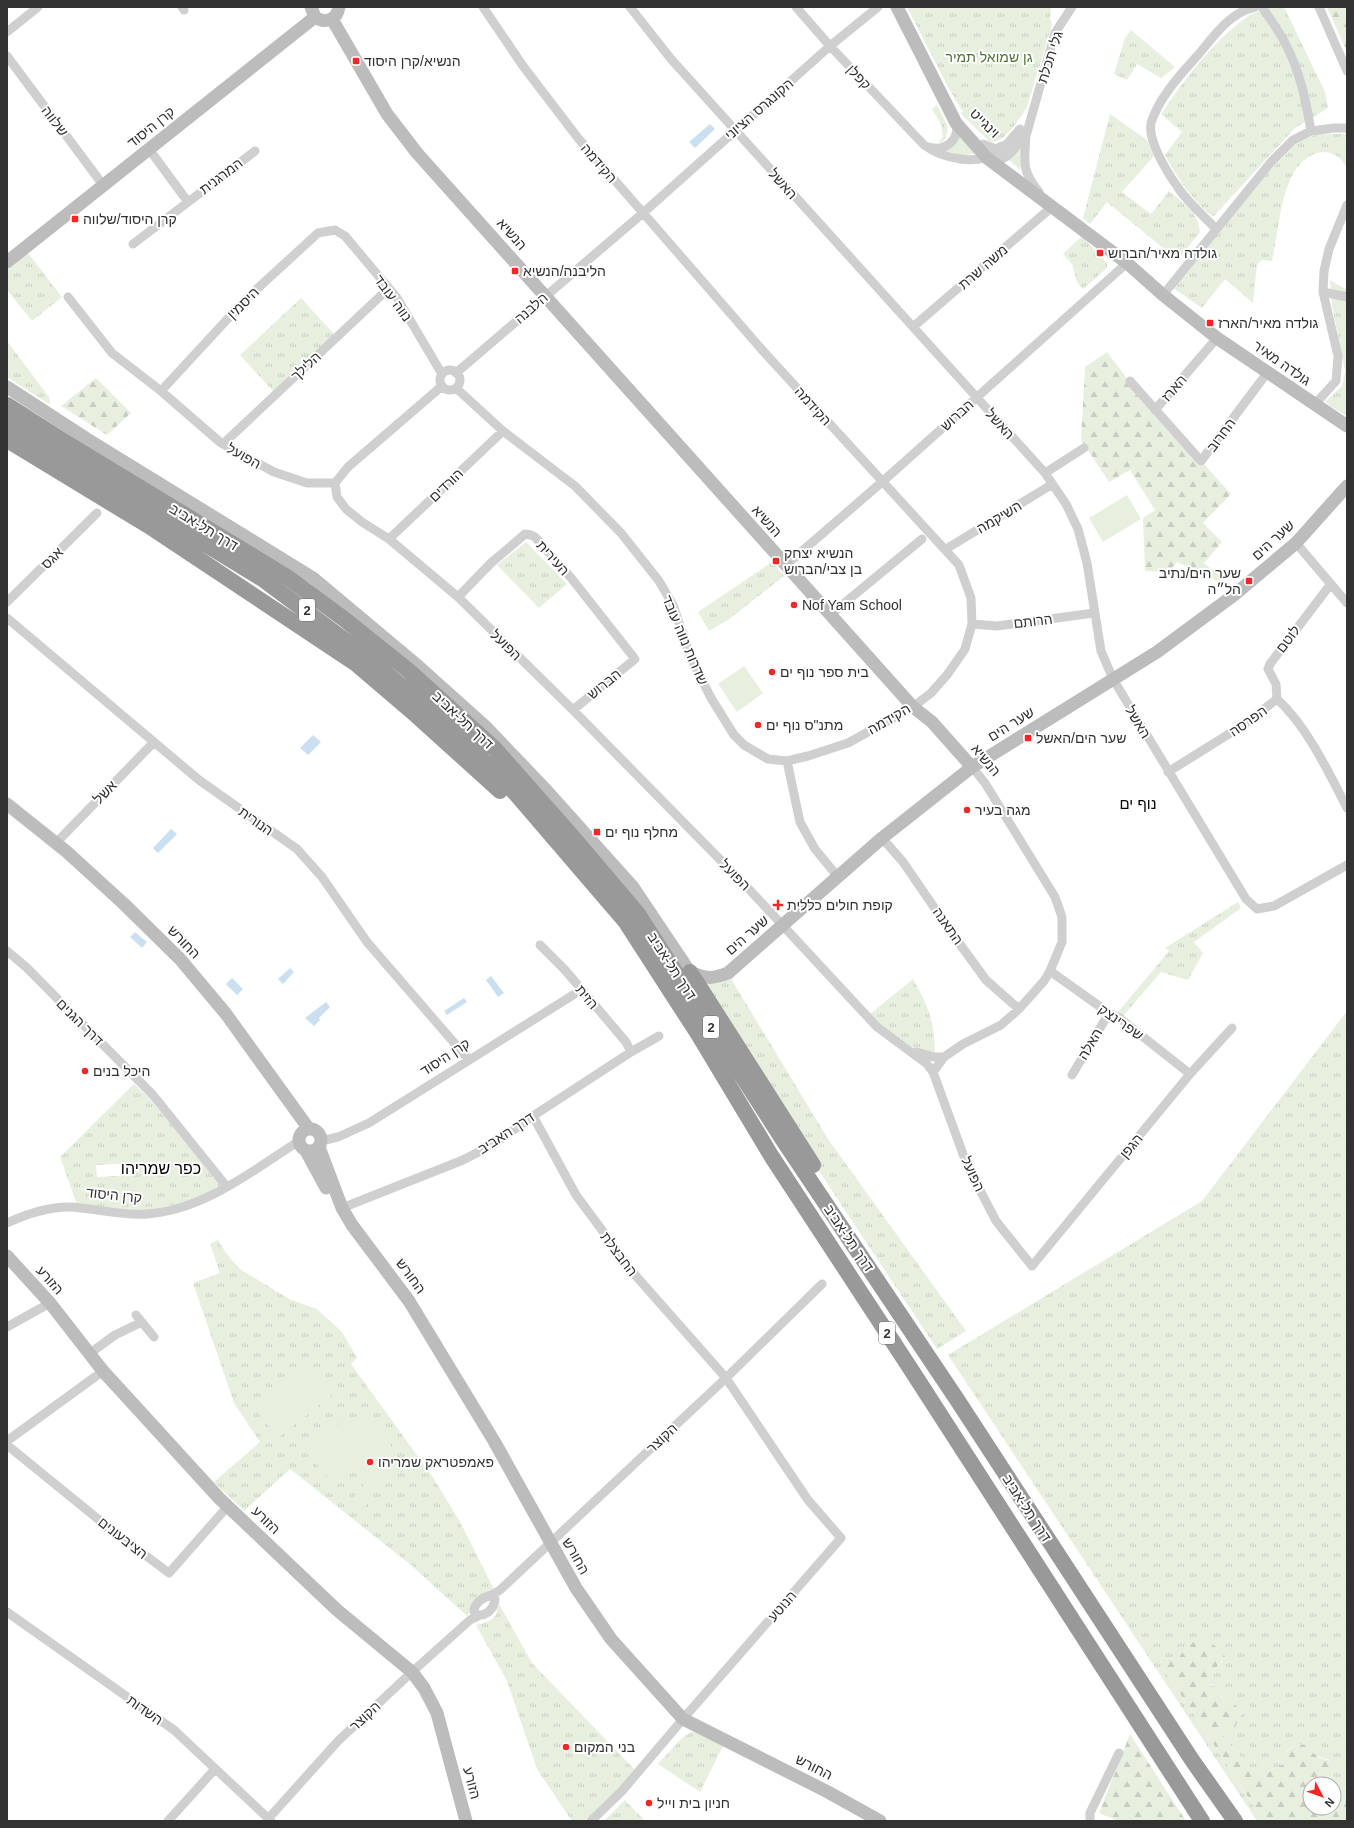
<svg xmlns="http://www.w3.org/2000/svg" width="1354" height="1828" viewBox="0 0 1354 1828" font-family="Arial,Heebo,sans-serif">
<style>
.grass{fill:url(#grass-tufts);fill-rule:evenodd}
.forest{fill:url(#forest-firs)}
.garden{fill:#e7efdf}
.water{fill:#cadff0}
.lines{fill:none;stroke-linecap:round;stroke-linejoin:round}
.street{stroke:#cfcfcf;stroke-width:9}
.secondary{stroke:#bcbcbc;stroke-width:13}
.highway{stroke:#999;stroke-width:16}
.poi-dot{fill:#f72626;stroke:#fff;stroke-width:1.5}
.labels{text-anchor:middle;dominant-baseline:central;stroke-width:4;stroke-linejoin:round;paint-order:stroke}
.shield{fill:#fff;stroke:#707070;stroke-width:1}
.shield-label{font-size:13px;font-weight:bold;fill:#323232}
.park-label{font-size:14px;fill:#507339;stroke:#fff}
.street-label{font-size:14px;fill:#323232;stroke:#fff}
.poi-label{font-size:14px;fill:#323232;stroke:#fff;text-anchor:start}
.neighbourhood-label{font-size:15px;fill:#000;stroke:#fff}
.quarter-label{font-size:16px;fill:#000;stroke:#fff}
</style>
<defs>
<pattern id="grass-tufts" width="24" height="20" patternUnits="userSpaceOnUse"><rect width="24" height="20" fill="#e7efdf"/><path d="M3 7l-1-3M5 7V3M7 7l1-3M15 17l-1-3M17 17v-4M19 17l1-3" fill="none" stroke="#c7cdc0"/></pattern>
<pattern id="forest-firs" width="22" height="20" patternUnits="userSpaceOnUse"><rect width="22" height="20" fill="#e7efdf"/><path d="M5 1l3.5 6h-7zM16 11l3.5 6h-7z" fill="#c7cdc0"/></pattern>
</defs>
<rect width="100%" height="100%" fill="#fff"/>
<!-- grass -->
<path class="grass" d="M907,7H1051L1050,18L1052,25L1027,107L1015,125L1003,138L994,142L989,141L960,113L963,112L948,87Z
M1270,7H1284L1325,92L1328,108L1295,128L1213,217C1192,200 1178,179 1165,155L1182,132L1161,114C1185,79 1212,42 1247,17C1253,12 1263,10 1270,7Z
M1131,30L1175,67L1161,78L1137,64L1127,80L1114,74L1125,38Z
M937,105L948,127L946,138L941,143L939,142L943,137L941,124L932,109Z
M1110,114L1147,140L1154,156L1122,192L1151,214L1169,191C1183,203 1199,213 1200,232L1178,260L1107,202L1090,224L1083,218Z
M1318,134H1347V167C1344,164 1341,158 1337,156C1317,144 1298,162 1290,180C1280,202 1277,237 1272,261L1262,260L1257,264L1253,303L1225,279L1202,308L1173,288L1269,171L1299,141Z
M1082,236L1107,263V268L1083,289L1077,282L1072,264L1063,254Z
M28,253L62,297L32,321L7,290V270Z
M1330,280L1347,290V416L1330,406L1326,401L1342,386L1345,371L1332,305Z
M301,298L334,334L273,391L240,355Z
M7,341L49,397L50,403L49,404L7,377Z
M526,542L567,584L539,608L497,565Z
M772,562L784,576L728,620L709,631L698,612Z
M1238,902L1241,908L1194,942L1203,953L1188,980L1161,972L1123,1016L1118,1012L1169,951L1165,948Z
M730,977L828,1139L966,1331L937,1349L809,1156L703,983Z
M913,979C928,1005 935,1023 935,1054L916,1049L896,1039L869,1015Z
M1347,1011V1787L1334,1795V1784H1325L1332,1777L1330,1760C1312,1757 1313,1748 1299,1744L1288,1749L1284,1764L1269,1771L1263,1766L1257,1772C1245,1767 1242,1760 1235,1750C1228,1742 1222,1737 1220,1726L1223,1724L1235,1727L1242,1713L1225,1701L1213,1685L1208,1683L1209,1676L1223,1661L1196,1638C1190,1647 1184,1649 1178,1659L1161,1658L1162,1666L1264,1821H1257L948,1355L1202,1201Z
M134,1084L149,1098L222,1185L194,1200L146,1211L101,1210L76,1202L60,1157ZM135,1163V1175L97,1177L96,1165Z
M218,1240L226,1253L240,1269L289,1299L317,1309L342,1332L357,1358L351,1364L432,1476L459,1520L494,1589L467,1616L411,1565L290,1469L244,1511L214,1482L260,1442L234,1403L193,1283L220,1273L210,1244Z
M498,1602L532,1663L635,1770L620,1788L584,1821H572L537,1769L507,1681L476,1625C487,1622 491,1622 497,1613L496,1608Z
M691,1732H699L723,1746L700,1792L658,1764L681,1739Z
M625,1800L645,1821H604Z"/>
<!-- forest -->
<path class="forest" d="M1327,7H1347V52Z
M1107,352L1129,381L1231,494L1203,523L1222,542L1204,563L1240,592L1177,562L1169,572L1145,571L1143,518L1155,510L1130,470L1109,482L1081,440L1085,367Z
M96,378L131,413L107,435L61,406Z
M1196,1638L1210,1641L1225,1656C1221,1666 1209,1671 1208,1683L1219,1690C1220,1700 1226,1701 1234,1703L1242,1713L1235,1727L1228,1728L1223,1724L1220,1726C1222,1737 1228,1742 1235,1750C1242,1760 1245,1767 1257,1772L1263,1766L1269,1771L1284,1764L1283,1758L1289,1749L1299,1744L1306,1746L1319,1758L1335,1762V1773L1325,1784H1310V1808H1334V1795L1347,1787V1821H1264L1162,1666L1160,1661L1162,1658L1178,1659C1184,1649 1190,1647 1196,1638Z
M1130,1734L1186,1821H1118L1099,1813Z"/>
<!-- garden -->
<path class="garden" d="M958,135L976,153L961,156L943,150Z
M1021,145V167L1020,170L1009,160Z
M1127,495L1141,519L1103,542L1089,518Z
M744,666L763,693L737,712L718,684Z
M306,1362L332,1395L278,1438L252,1405Z
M360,1415L378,1422L389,1436L394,1458L379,1485L363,1510L352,1500L372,1474L352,1466L333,1483L305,1451L323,1434L324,1431Z"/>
<!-- water -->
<path class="water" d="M710,124L715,129L695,148L689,142Z
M313,735L321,742L308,755L300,748Z
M171,829L177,834L158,853L153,848Z
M135,932L147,942L142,948L130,937Z
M290,968L294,972L283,984L278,979Z
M491,976L504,993L498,997L486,980Z
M232,978L243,989L237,995L226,984Z
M464,998L467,1002L447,1015L444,1011Z
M326,1002L330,1007L319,1018L320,1020L314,1026L305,1018Z"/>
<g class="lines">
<!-- street -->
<path class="street" d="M182,7L184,10
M483,7L523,66L578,138L764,352L959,565L971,598L972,624L965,649L947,675L931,693L913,707L848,743L808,756L787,761
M630,7L671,59L1045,473L1066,504L1078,529L1087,563L1101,651L1113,679L1246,899L1257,909L1274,906L1347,865
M796,7L830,46L924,145C943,159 977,166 998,152C1006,146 1013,137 1020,129
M1262,7C1270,19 1279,31 1285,43C1300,71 1306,101 1311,131
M1319,7L1347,71
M7,32L38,7
M7,56L103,185
M983,144L996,149L1002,146
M929,147C945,152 960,140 956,123
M149,149L188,202
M1000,159C1010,158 1021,141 1025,132
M1039,192C1022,172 1024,162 1026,136L1055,33L1072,7
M1216,229C1203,215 1187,202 1177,186C1167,172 1145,137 1152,120C1161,95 1181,74 1198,55C1214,36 1229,13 1255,7
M133,244L255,151
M1323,292L1347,297
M1163,295L1271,162L1293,140L1311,131L1334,128H1347
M68,297L112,353L161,391L221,443L274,472L307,483H335
M913,327L1053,206
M440 380a10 10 0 1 1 20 0a10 10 0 1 1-20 0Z
M456,373L643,213L830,46L878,7
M1130,381L1201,461L1267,373
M456,388L503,431L575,486L621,533L659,581L673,605L691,658L711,698L734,735L744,745L768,759L787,761L800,822L815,849L838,877
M161,391L246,299L318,233L335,230L345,236L397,298L442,374
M1314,405L1336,381L1338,356L1323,292L1324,271L1329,249L1347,205
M1155,410L1217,338
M223,444L389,288
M1045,473L1084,448
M335,483L337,497L346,509L362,522L389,539L458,597L573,710L747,887L877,1027L927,1064L933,1072L967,1165L996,1221L1032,1266L1190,1074L1232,1028
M335,483L348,467L442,386
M389,539L503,431
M1296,543L1347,603
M946,549L1051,485
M786,565L882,482L1127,263
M458,597L491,563L525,534L531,535L535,537L572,579L635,659L573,710
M7,602L97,513
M830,615L922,539
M7,618L199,780L297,849L322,877L367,942L469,1060
M972,624L997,626L1094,613
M1277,699L1276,684L1268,669L1270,664L1330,585
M1168,772L1240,727L1277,699C1307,726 1329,773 1347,808
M882,838L903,862L951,932L986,980L1019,1009
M56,843L154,742
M540,945L565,970L626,1042L631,1052
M7,951L26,967L153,1095L227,1187
M1050,971L1109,1013L1118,1017L1190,1074
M916,1052L934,1057H944
M933,1072L944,1057L963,1044L1001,1025L1019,1009L1044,981L1050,971L1062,942V917L1055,897L985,783L972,767
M1072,1075L1109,1013
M533,1116L576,1195L636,1276L726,1378L808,1500L841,1538L683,1719L622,1791L591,1821
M321,1141L338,1137L369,1123L581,990
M342,1208L463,1160L494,1144L533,1116L631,1052L659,1036
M7,1223C29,1213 56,1204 81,1208C103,1210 124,1216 147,1214C204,1210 252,1171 299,1141
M136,1315L154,1337
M7,1327L50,1303
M89,1354L115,1335L142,1322
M7,1441L103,1371
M7,1445L109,1528L169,1573L228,1506
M492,1595L500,1590L726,1378L822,1284
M492,1595L495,1599C494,1609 486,1617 475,1615L474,1609C477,1601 483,1597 492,1595Z
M7,1612L174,1730L271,1821
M268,1819L338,1741L412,1672L470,1620L478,1616
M168,1821L215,1769
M1090,1821V1813L1119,1753"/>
<!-- secondary -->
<path class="secondary" d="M311,7L315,17C325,24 337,20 339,7
M897,7L956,123L987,158L1127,263L1163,295L1217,338L1347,426
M332,19L387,114L417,153L913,707L932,722L972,767
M7,262L315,17
M7,387L87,439L313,578L418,666L485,726L547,791L633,887L690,972C706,979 712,979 728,973L882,838L972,767L1157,652L1234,595L1296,543L1347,486
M7,804L67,852L124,904L180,959L226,1014L309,1129
M299 1140a11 11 0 1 1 22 0a11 11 0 1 1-22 0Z
M319,1147L342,1208L352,1225L409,1301L494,1441L576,1588L611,1639L683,1719L826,1791L880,1821
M306,1151L326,1188
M7,1256L50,1303L103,1371L219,1498L337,1610L412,1672L424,1688L437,1713L466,1821"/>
<!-- highway -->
<path class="highway" d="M7,405L65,442L287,577L344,619L409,671L495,749L571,835L638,914L785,1143L956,1398L1192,1760L1235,1821
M7,423L264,580L359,651L416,698L470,747L509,786L625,921L698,1034L772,1157L912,1371L1202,1821
M7,440L152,528L355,663L417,716L500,791
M690,972L813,1165"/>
</g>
<!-- markers -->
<g class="poi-dot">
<rect x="352" y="57" width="8" height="8" rx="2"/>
<rect x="71" y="215" width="8" height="8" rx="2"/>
<rect x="1096" y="249" width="8" height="8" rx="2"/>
<rect x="511" y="267" width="8" height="8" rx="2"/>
<rect x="1206" y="319" width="8" height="8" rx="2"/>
<rect x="772" y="557" width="8" height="8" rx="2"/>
<rect x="1245" y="577" width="8" height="8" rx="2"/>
<circle cx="794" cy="605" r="4"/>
<circle cx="772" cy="672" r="4"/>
<circle cx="758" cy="725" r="4"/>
<rect x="1024" y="734" width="8" height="8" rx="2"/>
<circle cx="967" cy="810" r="4"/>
<rect x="593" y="828" width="8" height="8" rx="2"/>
<path d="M776 899h4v4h4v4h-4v4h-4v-4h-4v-4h4z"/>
<circle cx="85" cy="1071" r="4"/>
<circle cx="370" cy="1462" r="4"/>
<circle cx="566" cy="1747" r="4"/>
<circle cx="649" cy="1803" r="4"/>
</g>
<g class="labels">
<!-- shield labels -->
<g class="shield">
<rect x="299" y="599" width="16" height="22" rx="3"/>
<rect x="703" y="1016" width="16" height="22" rx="3"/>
<rect x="879" y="1322" width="16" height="22" rx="3"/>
</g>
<g class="shield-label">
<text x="307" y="610">2</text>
<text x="711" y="1027">2</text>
<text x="887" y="1333">2</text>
</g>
<!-- park labels -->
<g class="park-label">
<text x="989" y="57">גן שמואל תמיר</text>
</g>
<!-- street labels -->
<g class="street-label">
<text transform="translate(1050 57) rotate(-72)">גלי תכלת</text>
<text transform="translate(859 77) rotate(47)">קפלן</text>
<text transform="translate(759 109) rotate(-41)">הקונגרס הציוני</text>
<text transform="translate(55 121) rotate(53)">שלווה</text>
<text transform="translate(985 123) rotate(45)">וינגייט</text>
<text transform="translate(151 127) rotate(-39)">קרן היסוד</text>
<text transform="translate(599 163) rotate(49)">הקידמה</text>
<text transform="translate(221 176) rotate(-37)">המרגנית</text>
<text transform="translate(783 184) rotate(48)">האשל</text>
<text transform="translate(512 234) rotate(48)">הנשיא</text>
<text transform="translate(983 267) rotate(-41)">משה שרת</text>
<text transform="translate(393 298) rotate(54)">נווה עובד</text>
<text transform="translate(243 303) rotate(-45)">היסמין</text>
<text transform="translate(531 308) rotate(-41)">הלבנה</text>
<text transform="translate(1282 363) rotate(35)">גולדה מאיר</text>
<text transform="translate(306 366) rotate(-43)">הלילך</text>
<text transform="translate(1174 388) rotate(-49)">הארז</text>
<text transform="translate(813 406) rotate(48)">הקידמה</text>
<text transform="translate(957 415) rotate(-42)">הברוש</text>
<text transform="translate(1000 424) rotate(48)">האשל</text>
<text transform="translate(1221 435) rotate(-53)">החרוב</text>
<text transform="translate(244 456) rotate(29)">הפועל</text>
<text transform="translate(446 485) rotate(-44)">הורדים</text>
<text transform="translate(999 517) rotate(-31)">השיקמה</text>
<text transform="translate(767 521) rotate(48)">הנשיא</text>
<text transform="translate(204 527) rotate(31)">דרך תל-אביב</text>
<text transform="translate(1273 540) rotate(-42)">שער הים</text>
<text transform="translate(52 558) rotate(-45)">אגס</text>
<text transform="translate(553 558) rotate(48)">העירית</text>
<text transform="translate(1033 621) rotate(-7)">הרותם</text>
<text transform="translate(1288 639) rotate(-53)">לוטם</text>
<text transform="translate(685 640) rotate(67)">שדרות נווה עובד</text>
<text transform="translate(506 645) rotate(44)">הפועל</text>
<text transform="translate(604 684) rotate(-39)">הברוש</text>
<text transform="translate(889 719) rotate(-30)">הקידמה</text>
<text transform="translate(463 720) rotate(43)">דרך תל-אביב</text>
<text transform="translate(1248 721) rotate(-35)">הפרסה</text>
<text transform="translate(1138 722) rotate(59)">האשל</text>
<text transform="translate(1011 724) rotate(-32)">שער הים</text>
<text transform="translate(986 760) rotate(50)">הנשיא</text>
<text transform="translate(105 792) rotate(-46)">אשל</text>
<text transform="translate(256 821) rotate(35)">הנורית</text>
<text transform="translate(735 875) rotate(45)">הפועל</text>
<text transform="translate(948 926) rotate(55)">התאנה</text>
<text transform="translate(747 935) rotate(-41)">שער הים</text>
<text transform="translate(184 942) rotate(46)">החורש</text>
<text transform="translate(672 966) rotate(57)">דרך תל-אביב</text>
<text transform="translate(587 997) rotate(50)">הזית</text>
<text transform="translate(80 1022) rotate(45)">דרך הגנים</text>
<text transform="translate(1121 1022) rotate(35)">שפרינצק</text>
<text transform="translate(1090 1044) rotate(-59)">האלה</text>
<text transform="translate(445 1057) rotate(-33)">קרן היסוד</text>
<text transform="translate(506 1133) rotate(-33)">דרך האביב</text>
<text transform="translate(1131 1146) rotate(-50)">הגפן</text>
<text transform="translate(973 1174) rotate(65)">הפועל</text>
<text transform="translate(114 1195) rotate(6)">קרן היסוד</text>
<text transform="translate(849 1238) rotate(56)">דרך תל-אביב</text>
<text transform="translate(619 1254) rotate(53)">החבצלת</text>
<text transform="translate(411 1276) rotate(54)">החורש</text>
<text transform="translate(50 1280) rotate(48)">הזורע</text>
<text transform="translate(662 1438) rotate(-43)">הקוצר</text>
<text transform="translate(1027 1508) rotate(57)">דרך תל-אביב</text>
<text transform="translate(266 1520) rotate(44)">הזורע</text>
<text transform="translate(123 1538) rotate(38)">הציבעונים</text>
<text transform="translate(576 1556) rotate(60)">החורש</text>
<text transform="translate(782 1606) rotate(-49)">הנוטע</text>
<text transform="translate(145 1710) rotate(35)">השדות</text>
<text transform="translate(365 1716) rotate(-43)">הקוצר</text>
<text transform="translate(814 1767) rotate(27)">החורש</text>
<text transform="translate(472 1783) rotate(75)">הזורע</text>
</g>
<!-- poi labels -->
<g class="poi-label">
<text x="364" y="61">הנשיא/קרן היסוד</text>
<text x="83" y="219">קרן היסוד/שלווה</text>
<text x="1108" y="253">גולדה מאיר/הברוש</text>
<text x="523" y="271">הליבנה/הנשיא</text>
<text x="1218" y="323">גולדה מאיר/הארז</text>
<text x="784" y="553">הנשיא יצחק<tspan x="784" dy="16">בן צבי/הברוש</tspan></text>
<text x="1241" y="573" text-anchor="end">שער הים/נתיב<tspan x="1241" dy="16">הל״ה</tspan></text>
<text x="802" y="605">Nof Yam School</text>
<text x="780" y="672">בית ספר נוף ים</text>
<text x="766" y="725">מתנ"ס נוף ים</text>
<text x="1036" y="738">שער הים/האשל</text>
<text x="975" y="810">מגה בעיר</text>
<text x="605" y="832">מחלף נוף ים</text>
<text x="787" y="905">קופת חולים כללית</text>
<text x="93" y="1071">היכל בנים</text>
<text x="378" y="1462">פאמפטראק שמריהו</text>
<text x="574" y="1747">בני המקום</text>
<text x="657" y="1803">חניון בית וייל</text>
</g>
<!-- neighbourhood labels -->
<g class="neighbourhood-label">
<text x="1138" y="803">נוף ים</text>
</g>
<!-- quarter labels -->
<g class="quarter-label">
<text x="161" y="1168">כפר שמריהו</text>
</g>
</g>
<!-- border -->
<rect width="1354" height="1828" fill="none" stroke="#323232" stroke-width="16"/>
<!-- north arrow -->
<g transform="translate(1322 1796) rotate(131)"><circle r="19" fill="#ffffff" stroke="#adadad"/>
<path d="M0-3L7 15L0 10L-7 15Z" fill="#f72626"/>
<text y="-6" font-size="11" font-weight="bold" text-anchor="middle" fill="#323232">N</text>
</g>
</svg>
